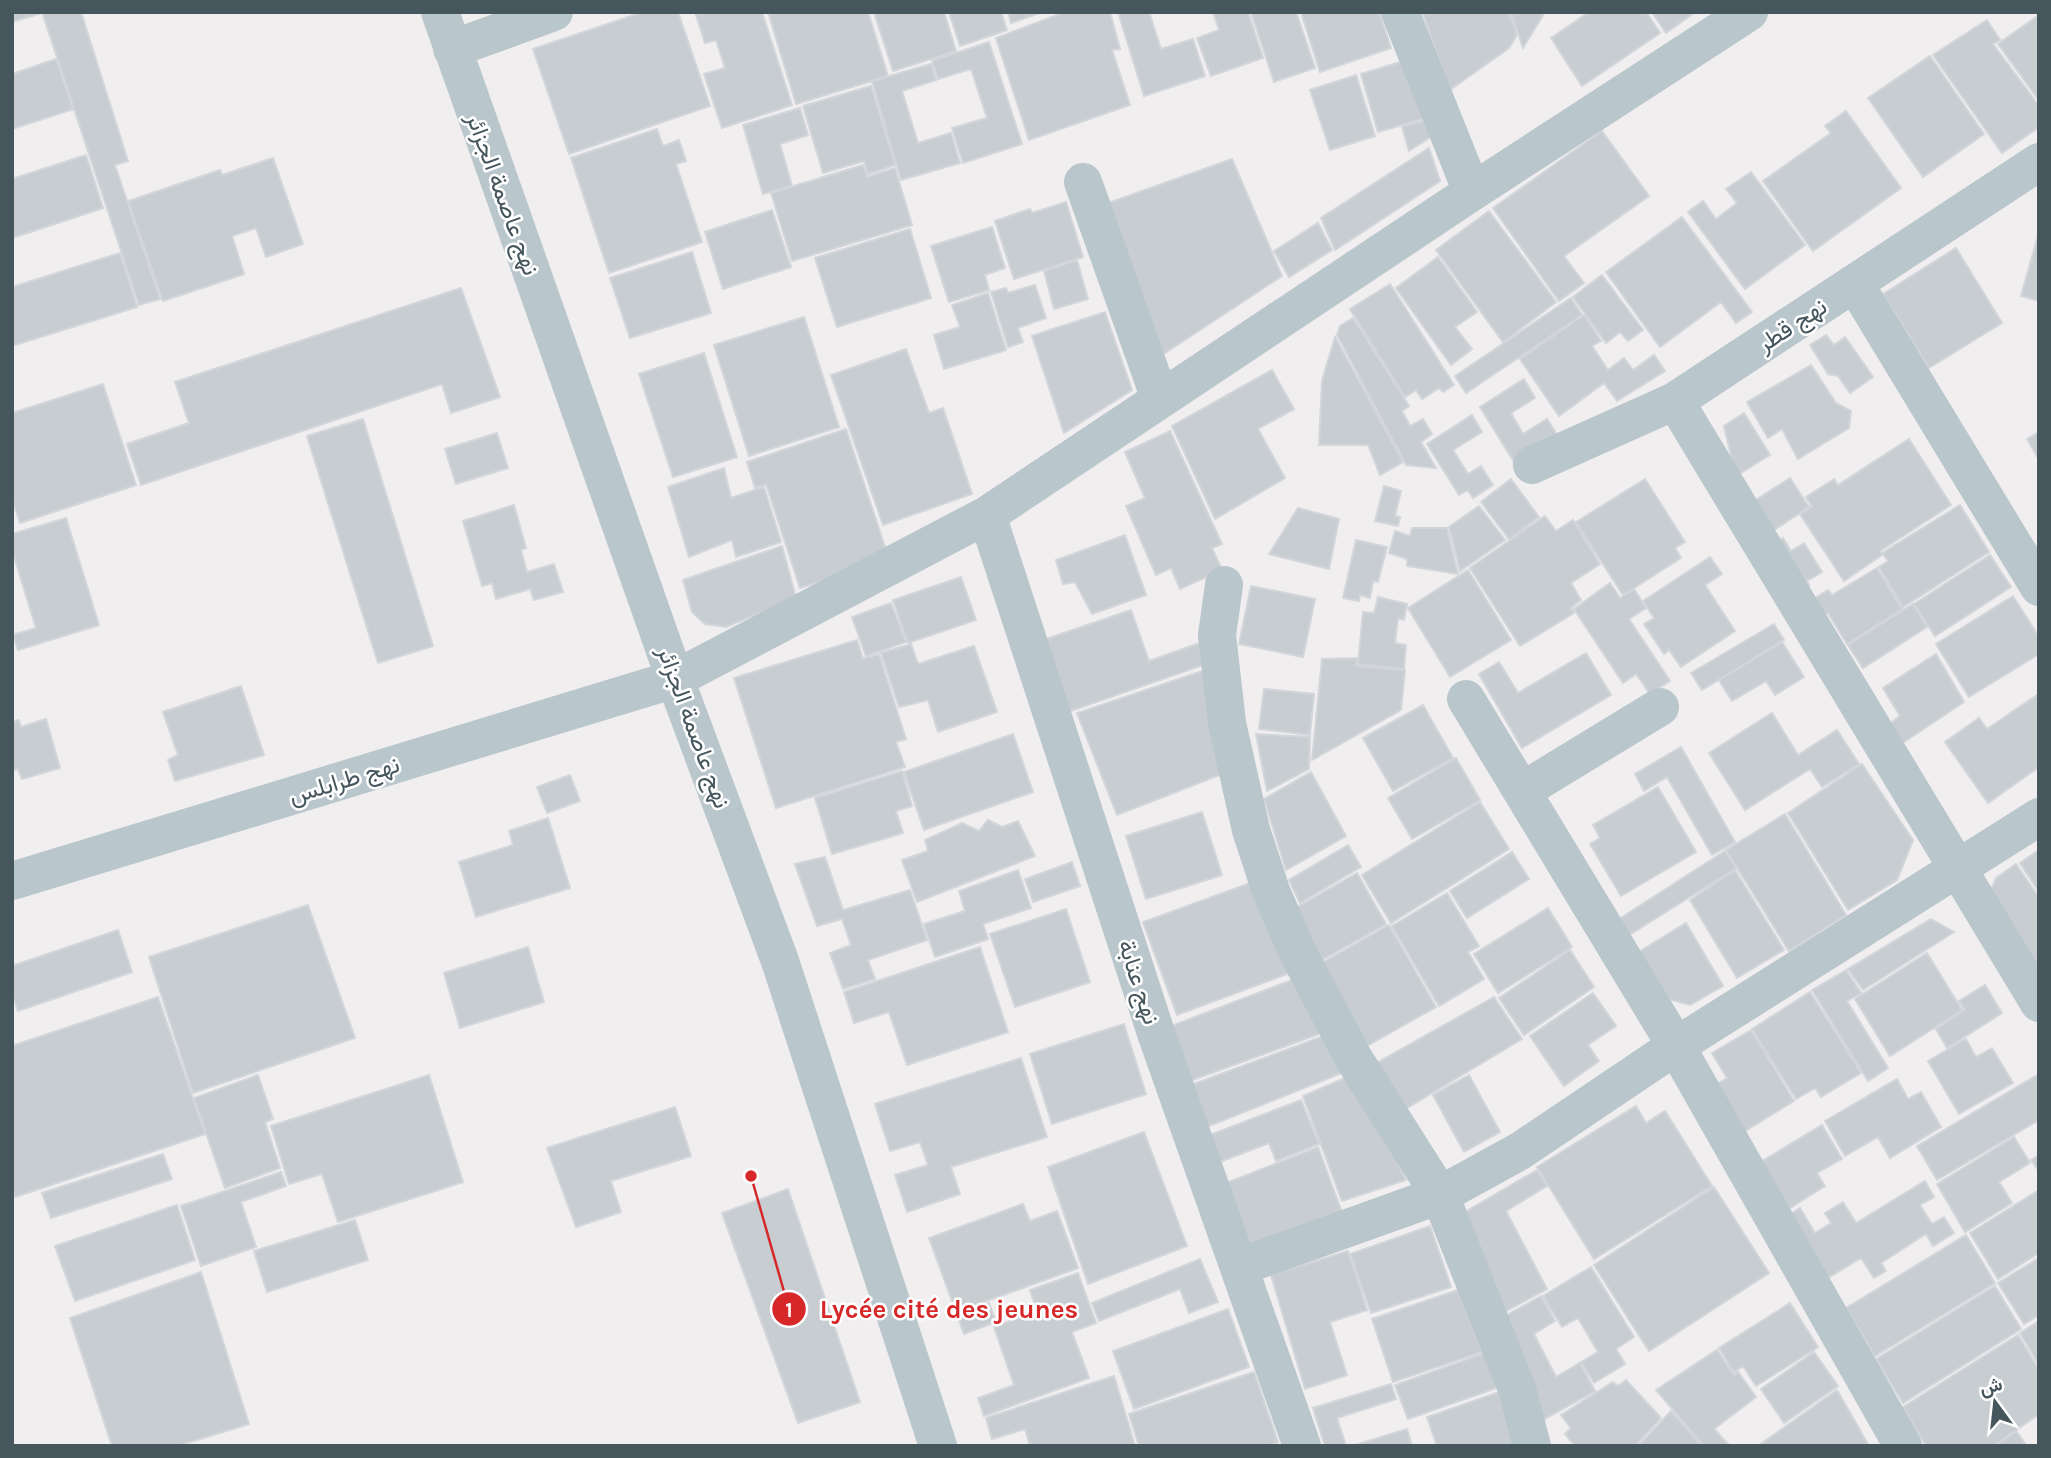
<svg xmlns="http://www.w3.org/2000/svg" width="2051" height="1458" viewBox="0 0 2051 1458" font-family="Karla,Vazirmatn,sans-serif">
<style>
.building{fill:#c8cdd1;stroke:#d2d6da;stroke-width:2}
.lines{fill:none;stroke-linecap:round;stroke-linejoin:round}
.minor{stroke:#b9c6cc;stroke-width:38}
.labels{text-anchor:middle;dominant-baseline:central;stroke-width:5;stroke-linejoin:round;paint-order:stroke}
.street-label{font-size:24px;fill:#46565d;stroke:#fff}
.leader{fill:none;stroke:#d62828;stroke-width:2.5}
.callout-dot{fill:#d62828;stroke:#fff;stroke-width:2.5}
.mark-label{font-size:21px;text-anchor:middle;font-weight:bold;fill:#fff}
.callout-label{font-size:26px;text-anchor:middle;font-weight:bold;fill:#d62828;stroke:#fff;stroke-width:5;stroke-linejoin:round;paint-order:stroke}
</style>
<rect width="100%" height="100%" fill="#f1eeef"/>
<!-- building -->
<path class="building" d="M12,12H38L39,14L12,22Z
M42,12H81L128,161L115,165L160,299L139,305Z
M643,12H678L710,106L569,154L533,49Z
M695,12H762L792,105L722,128L704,74L725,68L716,40L705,43Z
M768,12H868L888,76L796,104Z
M874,12H944L956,51L893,71Z
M949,12H1001L1007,30L960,46Z
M1008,12H1043L1011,23Z
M1065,12H1110L1120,49L1112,50L1130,105L1029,140L996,38Z
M1118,12H1149L1161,49L1193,39L1205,76L1144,96Z
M1213,12H1248L1263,58L1211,76L1197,38L1219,30Z
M1251,12H1296L1315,68L1274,82Z
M1301,12H1379L1391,48L1320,72Z
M1427,12H1509L1517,35L1509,48L1450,90L1423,14Z
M1511,12H1545L1523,48Z
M1589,12H1646L1660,33L1582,86L1551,38Z
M1652,12H1695L1666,33Z
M2039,15V99H2038L1998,44Z
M1987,20L2000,40L1993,44L2039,106V127L2002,153L1933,55Z
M989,42L1022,144L963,163L952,128L987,118L971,69L938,79L932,61Z
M1930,56L1984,134L1923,177L1868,98Z
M56,59L73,109L12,129V74Z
M1407,60L1426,118L1378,132L1361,74Z
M931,64L936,80L902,91L918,143L951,133L960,163L901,180L872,81Z
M1356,75L1375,136L1330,150L1310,90Z
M871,86L895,165L868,174L864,161L823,173L803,106Z
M800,108L808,135L780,144L792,186L763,194L743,125Z
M1846,111L1901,188L1813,251L1763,181L1831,133L1825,126Z
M1431,119L1435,134L1409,151L1402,127Z
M657,129L663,146L679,140L686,161L676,164L702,242L609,273L571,158Z
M1602,131L1649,196L1564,256L1584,283L1559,301L1493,208Z
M1429,148L1440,181L1335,250L1321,218Z
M86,155L103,208L12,238V179Z
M273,158L303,244L266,257L256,228L232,236L244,274L163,301L128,201L220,170L222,175Z
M1232,159L1282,276L1156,359L1105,204Z
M863,165L867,177L895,168L912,225L792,261L771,193Z
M1751,172L1805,245L1745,289L1688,212L1703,201L1716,219L1737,203L1726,189Z
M1066,202L1083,257L1014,279L995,221L1030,209L1032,213Z
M772,210L791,267L723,289L705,232Z
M1489,211L1556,302L1503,342L1436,250Z
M1682,217L1752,312L1736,323L1721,302L1660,347L1606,272Z
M1318,223L1332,250L1289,277L1274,251Z
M992,227L1005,268L985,275L989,290L949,302L931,246Z
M910,229L931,298L837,327L815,258Z
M2039,232V301L2021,296Z
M1956,248L2002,323L1929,368L1883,294Z
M692,252L711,313L630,338L610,278Z
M120,253L137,307L12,346V287Z
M1438,257L1477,312L1455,327L1472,349L1451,365L1396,288Z
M1077,260L1088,299L1054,309L1044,271Z
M1602,275L1643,330L1628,341L1620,332L1606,343L1573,297Z
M1390,284L1454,385L1443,392L1439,388L1422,399L1416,390L1405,397L1350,309Z
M1035,285L1046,318L1018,328L1023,342L1008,347L991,292L1006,288L1008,293Z
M461,288L500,397L451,413L442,384L141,485L127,444L189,423L175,382Z
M988,293L1006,350L944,369L934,335L960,327L952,305Z
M1571,298L1582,315L1466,393L1455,376Z
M1105,312L1132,390L1064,433L1032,336Z
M1584,315L1601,341L1592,346L1608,370L1624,358L1633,370L1654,355L1665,371L1617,401L1604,383L1559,416L1520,359Z
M804,317L839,427L749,456L714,345Z
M1353,318L1409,406L1402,411L1410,426L1423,419L1432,434L1421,442L1436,468L1406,465L1337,335L1340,326Z
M1826,335L1834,345L1845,337L1873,377L1850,393L1838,376L1828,374L1810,345Z
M1335,337L1403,462L1380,475L1368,445H1319L1322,381Z
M906,349L929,413L943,408L972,494L883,525L831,375Z
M704,353L737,457L673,477L639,374Z
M1811,365L1836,403L1851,411L1849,428L1798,459L1782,429L1768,438L1747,402Z
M1272,370L1294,409L1258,429L1285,478L1215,519L1172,426Z
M1524,379L1535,398L1511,413L1523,434L1547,419L1559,438L1516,465L1480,407Z
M103,384L136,485L20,523L12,499V413Z
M1744,413L1770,455L1736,476L1724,426Z
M1472,415L1482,432L1453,450L1468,474L1481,466L1493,485L1473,498L1468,490L1459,495L1427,444Z
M363,419L433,646L378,663L307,436Z
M846,429L889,559L800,588L766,484L755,488L747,462Z
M1170,431L1222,544L1212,548L1222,570L1180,589L1171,568L1156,575L1126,506L1145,498L1125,452Z
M2039,432V460L2027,439Z
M497,433L508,468L456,484L445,449Z
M1909,439L1951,505L1880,551L1882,555L1844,581L1800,514L1812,507L1806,497L1834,479L1838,485Z
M724,468L731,498L764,487L781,542L736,557L732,540L689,557L668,487Z
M1790,478L1809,507L1762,538L1743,508Z
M1511,479L1539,517L1509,539L1481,502Z
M1645,479L1685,542L1675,548L1681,558L1623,595L1576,522Z
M1384,486L1401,491L1395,516L1400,517L1398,526L1375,521Z
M514,505L526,548L521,550L527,572L554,564L563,592L534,600L530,589L496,599L492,583L482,586L463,521Z
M1960,505L1989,552L1903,607L1879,567L1888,561L1882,553Z
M1479,506L1505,540L1460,571L1449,527Z
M1298,508L1339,519L1329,569L1269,554Z
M1545,516L1556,531L1573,520L1600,564L1571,583L1581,600L1571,608L1574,613L1520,646L1470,568Z
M66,518L99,625L18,650L13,635L36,628L12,550V534Z
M1412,528H1447L1458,574L1407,566V559L1389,553L1395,531L1410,536Z
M1125,535L1146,595L1092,614L1075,582L1063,584L1056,560Z
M1783,538L1791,551L1804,543L1822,572L1807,581L1809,585L1800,591L1771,546Z
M1356,540L1387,547L1378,582L1373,581L1370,598L1360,595L1359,601L1343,598Z
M782,546L796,598L726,627L705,624L692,612L683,580Z
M1990,555L2011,587L1935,636L1914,604Z
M1710,557L1722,574L1705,585L1735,631L1681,667L1669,650L1664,654L1644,624L1654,618L1643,601Z
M1877,568L1902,609L1847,644L1828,613L1817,619L1807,603L1828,590L1832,595Z
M1468,570L1511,640L1450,677L1408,608Z
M961,577L976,620L908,643L893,600Z
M1610,583L1620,598L1634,589L1646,608L1629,619L1670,681L1650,694L1636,674L1623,683L1574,609Z
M1251,586L1315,599L1303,657L1239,644Z
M2013,596L2039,637V654L1969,697L1936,644Z
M1378,597L1407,604L1404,620L1398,618L1395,643L1406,645L1404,669L1358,664L1363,612L1374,613Z
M891,603L906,642L866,656L852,617Z
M1913,604L1927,627L1863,668L1848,645Z
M1131,610L1149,661L1208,640L1215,661L1062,714L1037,642Z
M1774,624L1784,640L1702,690L1691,673Z
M857,640L863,659L879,654L906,739L896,742L905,767L776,808L734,678Z
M1782,642L1804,677L1775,695L1766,681L1732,701L1719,680Z
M911,644L918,664L974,646L997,712L938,732L928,700L899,707L881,653Z
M1586,653L1611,695L1522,748L1479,674L1499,662L1518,693Z
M1936,654L1964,702L1895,748L1884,728L1900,716L1883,688Z
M1357,658L1356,666L1405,670L1401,710L1312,760L1322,659Z
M1205,670L1222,774L1117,815L1077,713Z
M241,686L264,755L175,781L168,760L178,755L163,712Z
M1264,689L1314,694L1310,735L1259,729Z
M2037,695L2039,697V767L1988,803L1945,742L1979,718L1987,729Z
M1423,705L1453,758L1393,791L1363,738Z
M1772,713L1798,755L1837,730L1859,764L1822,787L1810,769L1745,810L1709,753Z
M46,719L60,768L22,779L18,769L12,771V722L19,720L21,727Z
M1013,734L1033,792L924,830L904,772Z
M1256,734L1310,737L1309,769L1267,791Z
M1681,747L1735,842L1712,855L1667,777L1644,791L1635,774Z
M1456,758L1480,800L1412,839L1388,798Z
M1862,764L1913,840L1897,880L1848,910L1788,813Z
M902,771L912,806L896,811L903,833L832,854L815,798Z
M1311,772L1346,836L1286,870L1264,799Z
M570,775L580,801L547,813L537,787Z
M1658,787L1696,852L1621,896L1590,844L1600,838L1593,825Z
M1480,802L1509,849L1391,923L1362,875Z
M1202,812L1222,875L1146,899L1126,836Z
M1785,814L1846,915L1789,951L1726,850Z
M548,818L570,888L476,917L459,862L513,845L509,831Z
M988,820L1002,827L1018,821L1035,856L917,902L902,860L928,851L925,840L962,823L979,831Z
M1348,845L1361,867L1300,903L1289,880Z
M2039,850V892L2020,863Z
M1725,851L1736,868L1629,935L1619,919Z
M1512,852L1529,879L1467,918L1450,891Z
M825,857L843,910L910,890L927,940L868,960L875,979L843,989L830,953L851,945L842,919L817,926L795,864Z
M1072,862L1080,886L1033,902L1025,879Z
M2016,864L2039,898V981L1991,890L1996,878Z
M1018,870L1031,908L983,924L988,939L935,957L924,924L965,911L959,891Z
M1735,870L1784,950L1737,978L1690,900Z
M1357,873L1386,924L1322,960L1294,909Z
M1261,879L1295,971L1177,1015L1143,922Z
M1447,893L1479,946L1468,952L1484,979L1439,1006L1392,926Z
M308,905L355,1038L193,1093L149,957Z
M1548,908L1572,947L1498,993L1474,954Z
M1066,909L1090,982L1015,1007L990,934Z
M1931,919L1954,932L1863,990L1848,969Z
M1686,923L1723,986L1690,1005L1661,997L1637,953Z
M1389,925L1436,1007L1367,1046L1320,964Z
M118,930L132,972L18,1011L12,993V966Z
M528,947L544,1002L460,1028L444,973Z
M980,947L1008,1032L907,1065L889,1012L854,1023L844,992Z
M1570,950L1594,987L1524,1035L1499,998Z
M1927,953L1962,1010L1890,1056L1855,999Z
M1846,970L1861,993L1847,1001L1888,1068L1868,1081L1812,990Z
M1297,978L1322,1033L1187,1082L1166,1028Z
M1985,985L2002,1013L1947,1048L1936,1029L1965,1010L1959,1001Z
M1810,992L1861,1073L1821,1097L1815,1088L1796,1099L1752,1029Z
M1593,993L1616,1026L1588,1045L1599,1061L1564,1086L1530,1036Z
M158,997L205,1134L15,1197L12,1187V1046Z
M1494,997L1522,1039L1402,1111L1375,1064Z
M1124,1024L1146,1094L1052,1124L1030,1054Z
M1751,1030L1794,1101L1734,1138L1706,1091L1727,1078L1712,1053Z
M1326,1035L1342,1073L1204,1128L1188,1086Z
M1966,1039L1976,1057L1992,1048L2013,1083L1959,1114L1928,1061Z
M1021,1058L1047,1137L951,1167L960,1194L907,1212L895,1175L928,1165L920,1142L890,1151L875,1104Z
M1354,1074L1406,1180L1342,1201L1303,1096Z
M2039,1074V1120L1937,1180L1917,1146Z
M258,1075L273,1119L265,1122L280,1168L225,1188L194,1098Z
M429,1075L463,1182L338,1222L322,1174L289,1184L271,1126Z
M1469,1075L1500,1132L1464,1152L1433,1095Z
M1897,1079L1908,1099L1921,1092L1941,1127L1890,1158L1878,1137L1845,1156L1825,1121Z
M1301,1100L1319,1144L1276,1161L1269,1143L1212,1165L1202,1138Z
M1636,1106L1646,1123L1665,1111L1712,1186L1594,1259L1537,1167Z
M675,1107L691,1156L611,1181L621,1212L576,1227L547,1148Z
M1822,1125L1842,1159L1817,1173L1825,1186L1787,1210L1759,1163Z
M1144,1132L1187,1246L1088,1284L1048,1167Z
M2014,1137L2030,1163L1999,1182L2012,1203L1965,1232L1937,1184Z
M1318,1147L1344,1218L1246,1255L1221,1185Z
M163,1154L172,1179L51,1218L42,1193Z
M2039,1155V1171L2031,1160Z
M1537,1170L1547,1186L1506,1211L1547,1289L1493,1318L1465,1212Z
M281,1172L286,1186L241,1202L256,1247L201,1266L181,1206Z
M1925,1181L1934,1197L1920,1205L1932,1224L1944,1217L1954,1233L1933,1246L1926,1234L1881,1263L1886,1271L1874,1278L1861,1258L1823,1281L1776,1223L1800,1208L1815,1233L1831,1223L1825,1213L1843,1202L1856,1223Z
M1714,1187L1769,1273L1649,1351L1594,1265Z
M788,1189L860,1402L798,1423L722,1213Z
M2039,1190V1253L1998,1279L1970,1233Z
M1023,1204L1030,1221L1057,1211L1078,1268L956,1312L929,1238Z
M177,1205L195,1260L75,1301L55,1246Z
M355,1220L368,1260L267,1292L254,1251Z
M1430,1226L1451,1287L1371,1313L1350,1254Z
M1966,1235L1995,1283L1875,1356L1846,1308Z
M1348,1251L1367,1310L1330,1322L1347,1375L1305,1389L1271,1275Z
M2039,1258V1315L2024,1324L1998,1283Z
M1200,1259L1218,1302L1189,1313L1180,1289L1099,1321L1092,1303Z
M1591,1267L1634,1337L1616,1349L1625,1364L1594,1383L1581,1362L1598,1352L1578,1318L1562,1327L1543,1296Z
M201,1272L249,1424L177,1446H112L70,1318Z
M1078,1273L1096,1323L1072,1332L1089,1378L984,1416L978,1398L1014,1385L994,1327L1037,1311L1030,1290Z
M1995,1286L2021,1329L1903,1403L1876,1359Z
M1458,1290L1482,1352L1393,1382L1372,1319Z
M1541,1296L1555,1321L1534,1334L1556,1377L1580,1363L1595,1391L1539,1422L1493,1323Z
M989,1303L996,1322L964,1334L957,1315Z
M1790,1303L1818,1347L1756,1386L1743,1366L1734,1372L1719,1348Z
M1228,1309L1249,1367L1134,1409L1113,1351Z
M2039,1321V1365L2020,1333Z
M2018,1335L2039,1370V1414L1994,1446H1926L1903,1407Z
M1717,1350L1734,1375L1738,1372L1756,1397L1714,1429L1730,1446H1704L1656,1390Z
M1814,1352L1838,1386L1784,1423L1761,1389Z
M1485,1353L1497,1388L1408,1419L1395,1385Z
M1254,1372L1278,1442L1266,1446H1139L1129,1414Z
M1114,1376L1135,1446H1030L1025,1429L992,1439L986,1418Z
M1626,1380L1661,1418L1635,1446H1575L1565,1434L1571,1428L1561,1415L1613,1382L1618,1386Z
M1391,1384L1396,1399L1337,1418L1346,1446H1325L1313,1408Z
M1837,1390L1869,1446H1758Z
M1499,1392L1518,1446H1437L1427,1417Z
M1671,1411L1702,1446H1638Z
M1407,1429L1412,1446H1352Z
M2016,1431L2027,1446H1996Z"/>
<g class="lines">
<!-- minor -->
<path class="minor" d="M440,12L675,679L780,961L938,1446
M1400,12L1472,192
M452,49L554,12
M1083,182L1160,399
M1855,284L2039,587
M1675,401L2039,1003
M1532,465L1675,401L2039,162
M987,515L1157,1036L1302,1446
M1224,585L1217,635L1227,723L1251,830L1271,891L1297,951L1354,1059L1440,1195L1517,1389L1532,1446
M1466,699L1676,1046L1903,1446
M1522,791L1660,707
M12,881L675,679L987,515L1472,192L1749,12
M1239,1267L1440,1195L1520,1151L1676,1046L2039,817"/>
</g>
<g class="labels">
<!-- street labels -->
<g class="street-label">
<text transform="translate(503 194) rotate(70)">نهج عاصمة الجزائر</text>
<text transform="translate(1792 325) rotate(-33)">نهج قطر</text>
<text transform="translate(694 727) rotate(70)">نهج عاصمة الجزائر</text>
<text transform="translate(344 780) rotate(-17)">نهج طرابلس</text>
<text transform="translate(1139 982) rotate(72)">نهج عنابة</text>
</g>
</g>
<!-- callouts -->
<path class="leader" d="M751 1176L789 1309"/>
<g class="callout-dot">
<circle cx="751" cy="1176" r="7"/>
<circle cx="789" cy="1309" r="18"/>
</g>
<g class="mark-label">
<text x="789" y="1317">1</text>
</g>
<g class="callout-label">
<text x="949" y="1318">Lycée cité des jeunes</text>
</g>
<!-- border -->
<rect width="2051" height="1458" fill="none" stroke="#46565d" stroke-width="28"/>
<!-- north arrow -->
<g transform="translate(1995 1402) rotate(345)" stroke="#ffffff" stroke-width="5" paint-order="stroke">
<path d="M0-5L12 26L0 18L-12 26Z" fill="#46565d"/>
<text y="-10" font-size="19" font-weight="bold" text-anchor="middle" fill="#46565d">ش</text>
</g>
</svg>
